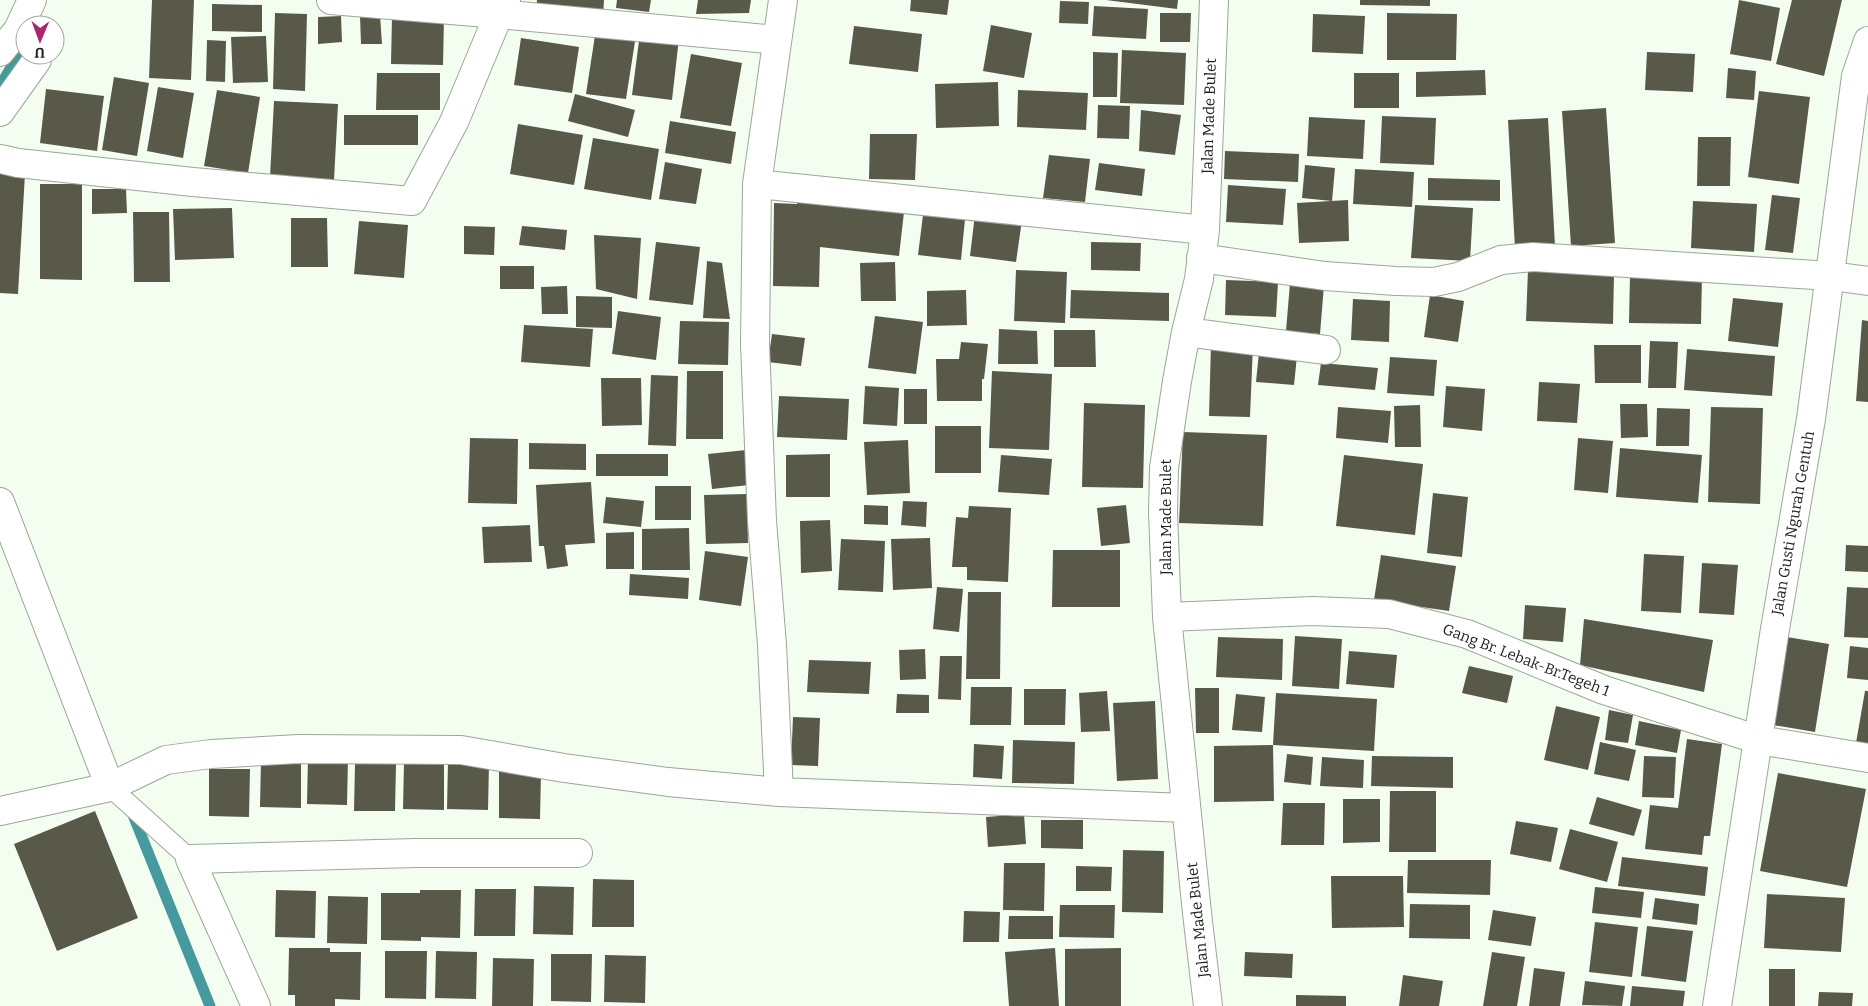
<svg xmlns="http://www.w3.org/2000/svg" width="1868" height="1006" viewBox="0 0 1868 1006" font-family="Bitter,serif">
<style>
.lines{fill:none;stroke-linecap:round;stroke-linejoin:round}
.stream{stroke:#469a9d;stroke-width:11}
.building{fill:#585949}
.lane-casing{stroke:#9aa797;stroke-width:21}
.street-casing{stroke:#9aa797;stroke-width:30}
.secondary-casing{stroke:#9aa797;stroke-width:30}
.lane{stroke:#fff;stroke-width:19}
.street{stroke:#fff;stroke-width:28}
.secondary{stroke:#fff;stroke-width:28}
.labels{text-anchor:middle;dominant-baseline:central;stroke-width:5;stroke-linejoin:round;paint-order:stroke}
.street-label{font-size:15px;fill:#1b201a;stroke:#fff}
</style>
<rect width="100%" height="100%" fill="#f3fef1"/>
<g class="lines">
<!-- stream -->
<path class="stream" d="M0,86L16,59L25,39
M131,810L210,1006"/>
</g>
<!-- building -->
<path class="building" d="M152,0H194L191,80L149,78Z
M537,0H604L603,16L536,10Z
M617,0H651L649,12L616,8Z
M698,0H751L749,13L696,14Z
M911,0H949L947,15L910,11Z
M1106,0H1178L1177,9Z
M1360,0H1430V6L1360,5Z
M1739,0L1780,8L1771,61L1730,54Z
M1792,0H1842L1824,76L1776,64Z
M1060,1L1089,2L1088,24L1059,23Z
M212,4L262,5V32L212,31Z
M1094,6L1148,9L1146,39L1092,36Z
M275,13L307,14L305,91L273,89Z
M1160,13H1191L1190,42H1160Z
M1387,13L1457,14L1456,60H1387Z
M1313,14L1365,16L1363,54L1312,52Z
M380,15L382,44H361L360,16Z
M341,16L342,42L318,44V17Z
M392,16L444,17L443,65L391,64Z
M991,25L1032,33L1024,78L983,71Z
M854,26L922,34L918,72L849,64Z
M596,29L636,35L626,99L586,94Z
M640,33L679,38L672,100L632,95Z
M266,36L268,82L233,83L231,37Z
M521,38L579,47L572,93L514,85Z
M207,40L226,41L225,82L206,81Z
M1122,50L1186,53L1184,105L1120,103Z
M1093,52L1118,53L1117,97H1093Z
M1647,52L1695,54L1693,92L1645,90Z
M691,54L742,63L731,126L680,118Z
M1728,68L1756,71L1754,100L1726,98Z
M1485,70L1486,95L1416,97V72Z
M377,73H440V110H376Z
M1354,73H1399V108H1354Z
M114,77L149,83L137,156L102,150Z
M998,82L999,126L936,128L935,84Z
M158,87L194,93L183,158L147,151Z
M46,89L104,96L97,151L40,143Z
M217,90L260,97L248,173L204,166Z
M1018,90L1088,93L1086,130L1017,127Z
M1759,91L1810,97L1799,184L1748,177Z
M575,94L635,110L628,137L568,121Z
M274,101L338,104L334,180L270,177Z
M1098,105L1130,106L1129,139L1097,138Z
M1606,108L1615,243L1571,246L1562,111Z
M1141,110L1181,115L1175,155L1139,151Z
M344,115H418V145H344Z
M1382,116L1436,118L1434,165L1380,163Z
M1309,117L1365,120L1363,159L1307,156Z
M1548,118L1555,246L1515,249L1508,120Z
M670,121L736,132L731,164L665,153Z
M518,124L583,135L574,185L510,174Z
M870,134H917L915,180L869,179Z
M1698,137H1731L1730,186H1697Z
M593,138L659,149L651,200L584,189Z
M1225,151L1299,154L1298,182L1224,179Z
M1049,155L1090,159L1085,202L1043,198Z
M665,162L702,169L696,204L659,199Z
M1099,163L1145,169L1142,196L1095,190Z
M1305,165L1335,168L1332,201L1302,198Z
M1355,169L1414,172L1412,207L1353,204Z
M0,172L25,174L18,294L0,293Z
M1428,178L1500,180V201L1428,200Z
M40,184H82V280L40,279Z
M1228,185L1286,189L1283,225L1226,222Z
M92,189H126L127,213L92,214Z
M1772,195L1800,198L1793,253L1765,250Z
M798,200L904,212L899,256L820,247L819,287L773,286L774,203L797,204Z
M1348,200L1349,241L1299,243L1297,203Z
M1693,201L1757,204L1754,252L1691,248Z
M1415,205L1473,208L1470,261L1411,258Z
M232,208L234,258L175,260L173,209Z
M133,212H169L170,282H134Z
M975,214L1022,220L1016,262L970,256Z
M923,215L965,219L961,260L918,255Z
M291,218H327L328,267H291Z
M359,221L408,225L404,278L354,274Z
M464,226L495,227L494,255L464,254Z
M522,226L567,230L565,250L519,245Z
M594,235L641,238L637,299L596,289Z
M656,242L700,247L693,305L649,300Z
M1091,242L1141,243L1140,271L1091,270Z
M707,261L722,263L730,319L703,318Z
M895,262L896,301H861L860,263Z
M500,266H534V289H500Z
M1016,270L1067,272L1065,323L1014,321Z
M1528,270L1614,273L1613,324L1526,321Z
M1630,274L1702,275L1701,324L1629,323Z
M1226,280L1278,282L1276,317L1225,315Z
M1290,283L1324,285L1320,334L1286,331Z
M567,286L568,314H542L541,287Z
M966,290L967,325L927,326V291Z
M1071,290L1169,293V321L1070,318Z
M1430,295L1464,301L1458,342L1424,337Z
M576,296L612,297V328L576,327Z
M1733,298L1783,303L1778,347L1728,341Z
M1353,299L1390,301L1389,342L1351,340Z
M618,311L661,317L656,360L612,354Z
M875,316L923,322L916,374L868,368Z
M1862,320L1868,321V402L1856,401Z
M680,321L729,322L728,365L678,364Z
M524,325L593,329L590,367L521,362Z
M999,329L1037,331L1038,364H998Z
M1054,330H1095L1096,367H1054Z
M772,334L805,338L801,366L768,362Z
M1650,341L1678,342L1676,388H1648Z
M961,342L988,344L984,379H982V401H937L936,359H959Z
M1211,344L1253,345L1250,417L1209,416Z
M1594,345H1641V383H1595Z
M1687,349L1775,356L1772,396L1684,390Z
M1259,352L1297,356L1294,385L1256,382Z
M1390,357L1437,360L1434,396L1387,393Z
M1321,363L1378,368L1375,390L1318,385Z
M687,371H723V439H686Z
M992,371L1052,374L1049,450L989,448Z
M651,375L678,376L676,446L648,445Z
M601,378H641L642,425L602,426Z
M1539,382L1580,384L1577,423L1537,421Z
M865,386L899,388L897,426L863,424Z
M1446,386L1485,389L1482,431L1443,427Z
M904,389H927V424H904Z
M779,396L849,399L847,440L777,437Z
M1084,403L1145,405L1143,488L1082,487Z
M1620,404H1647L1648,437L1621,438Z
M1420,405L1421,447H1395L1394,406Z
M1338,407L1391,411L1388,443L1336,438Z
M1711,407L1763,408L1760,504L1708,502Z
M1657,408L1690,409L1689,446H1656Z
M935,426H981V473H935Z
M1183,432L1267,435L1263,526L1179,523Z
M470,438L518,439L517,504L468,503Z
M1578,438L1613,441L1608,493L1574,490Z
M908,440L910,493L867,495L864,442Z
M529,443L586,444V470L529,469Z
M1620,448L1702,455L1698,503L1616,497Z
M746,450L749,485L712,489L708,454Z
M596,454H668V476H596Z
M830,454V497H786V455Z
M1001,455L1052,459L1049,495L998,492Z
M1344,455L1423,464L1415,535L1336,526Z
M591,482L595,543L565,545L568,566L547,569L544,546H539L536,485Z
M655,486H691V520H655Z
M1433,493L1468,497L1462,557L1427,553Z
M747,494L748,543L706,544L704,495Z
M606,497L644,501L641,527L603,523Z
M903,501L927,502L926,527L901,525Z
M864,505L888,506V525L864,524Z
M1126,505L1130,543L1101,546L1097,508Z
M969,506L1011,508L1008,582L967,580V567H952L956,517L968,518Z
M830,520L832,571L801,573L800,521Z
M530,525L532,562L484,563L482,527Z
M689,528L690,570H642V529Z
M634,532V569H606V533Z
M930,538L932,588L893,590L891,539Z
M841,539L885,541L883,592L838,590Z
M1846,545L1868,546V572L1845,571Z
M1053,550H1120V607H1052Z
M705,551L748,557L741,606L699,600Z
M1644,554L1684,556L1681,613L1641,611Z
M1381,555L1456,566L1449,611L1374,600Z
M1702,563L1738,565L1734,615L1699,613Z
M630,574L689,578L688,599L629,595Z
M937,587L963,589L959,632L933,629Z
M1847,587L1868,588V638L1844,637Z
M968,592H1001L1000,679H966Z
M1525,605L1566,608L1563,642L1523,639Z
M1584,619L1713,640L1704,692L1580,665Z
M1295,636L1342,639L1339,689L1292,686Z
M1781,636L1829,644L1815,732L1767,724Z
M1218,637L1283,639L1282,680L1216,677Z
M1850,646L1868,648V680L1847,678Z
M925,649L926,679L900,680L899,650Z
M1349,651L1397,655L1394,688L1346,684Z
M940,656H962L961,700L938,699Z
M809,660L871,662L869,694L807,692Z
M1469,666L1513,676L1507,703L1462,693Z
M971,687H1012L1011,725H970Z
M1195,688H1219V733H1196Z
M1024,689H1066L1065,725H1024Z
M1107,691L1110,731L1081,732L1079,693Z
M1865,691H1868V745L1856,743Z
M1276,693L1377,699L1374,751L1273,745Z
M897,694L929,695V713H896Z
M1236,694L1265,697L1262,732L1232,730Z
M1155,701L1158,779L1117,781L1113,703Z
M1556,706L1600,717L1588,770L1544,760Z
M1609,710L1633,715L1628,743L1605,740Z
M793,717L820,718L818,766L791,765Z
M1639,721L1681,730L1677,753L1635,745Z
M1687,739L1722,744L1710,836H1704L1702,855L1645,849L1650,805L1678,808Z
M1013,740L1075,742L1074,784L1012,783Z
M1600,742L1636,750L1629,781L1594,774Z
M974,744L1004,746L1002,779L973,777Z
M1273,745L1274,801L1214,802V746Z
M1287,754L1313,757L1311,785L1284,782Z
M1372,756L1453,757V788L1371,786Z
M1644,756L1676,757L1674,798L1642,797Z
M308,757L348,758L347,805L307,804Z
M1322,757L1364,760L1363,788L1320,786Z
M261,760L301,761V808L260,807Z
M404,762L444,763V810L403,809Z
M448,762L489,763L488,810L447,809Z
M355,764H396L395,811H354Z
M209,769H250L249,817L209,816Z
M499,771L541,772L540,819L499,818Z
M1778,773L1866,789L1847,887L1760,871Z
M1390,791H1436V852H1389Z
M1597,797L1642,810L1634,836L1589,824Z
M1343,799H1380V842L1343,843Z
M1283,803H1325L1324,845H1281Z
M95,811L138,918L57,951L14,844Z
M1024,814L1026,844L988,847L986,817Z
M1041,820H1083V849L1041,848Z
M1516,821L1558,828L1551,862L1510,854Z
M1570,829L1618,842L1607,882L1559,869Z
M1123,850L1164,851L1163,913L1122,912Z
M1622,857L1708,867L1705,896L1618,886Z
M1408,860H1491L1490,895L1407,893Z
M1004,863H1045L1044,911L1003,910Z
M1076,866L1112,867L1111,891H1076Z
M1331,876H1403L1404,927L1332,928Z
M593,879L634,880V927H592Z
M534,886L574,887L573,935L533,934Z
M1595,887L1644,892L1641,918L1592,913Z
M475,889H516L515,936H474Z
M276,890L316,891L315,938L275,937Z
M420,890H461L460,938L421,937V941L381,940V893H420Z
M1767,894L1845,898L1841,952L1764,948Z
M328,896L368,897L367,944L327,943Z
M1655,898L1699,904L1697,925L1652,919Z
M1410,904L1470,905V939L1409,938Z
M1060,905H1115L1114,938L1059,937Z
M1493,910L1536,917L1531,946L1488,940Z
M964,911L1000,912L999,942H963Z
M1009,916H1053V939H1008Z
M1595,922L1638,927L1632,977L1589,972Z
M1647,926L1693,931L1686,982L1641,976Z
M289,948H330V952H361L360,1000L335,999V1006H295V995H288Z
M1055,948L1059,1006H1009L1005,952Z
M1121,948V1006H1065V949Z
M385,951H427L426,999L385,998Z
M436,951L477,952L476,999L435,998Z
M1245,952L1293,954L1292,978L1244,976Z
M1492,952L1525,957L1517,1006H1483Z
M551,954H592L591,1002L551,1001Z
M605,955L646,956L645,1003L604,1002Z
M493,958L534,959L533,1006H492Z
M1534,968L1565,972L1560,1006H1529Z
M1769,969H1795V1006H1769Z
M1403,975L1443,981L1439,1006H1399Z
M1585,981L1625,986L1622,1006L1582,1005Z
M1632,986L1685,991L1683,1006H1630Z
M1819,992L1853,993L1852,1006H1818Z
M1296,995L1346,996V1006H1296Z"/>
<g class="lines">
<defs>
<path id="lane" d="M110,787L190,859"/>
<path id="street" d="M331,0L499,14L506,0
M0,52L18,30L32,0
M0,112L37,60
M0,159L18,163L193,182L412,201L454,122L499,14L777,40
M757,184L1205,230
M1201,258L1325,276L1396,281L1434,282L1458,277L1501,260L1533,257L1831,276L1868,281
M1186,332L1326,350
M0,502L110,787
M1167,617L1313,611L1389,614L1467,634L1604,690L1759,740
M779,792L772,645L762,521L755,344L757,184L783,0
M0,811L110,787L166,760L211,754L298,749L461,750L564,768L668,782L779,792L1186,808
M256,1006L190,859L416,853H578
M1208,1006L1197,913L1167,617L1163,512L1164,468L1177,381L1186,332L1199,279L1205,230L1214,0"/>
<path id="secondary" d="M1759,740L1868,758
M1717,1006L1775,629L1811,419L1856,76L1868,41"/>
</defs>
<!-- lane casing -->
<use href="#lane" class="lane-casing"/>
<!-- street casing -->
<use href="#street" class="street-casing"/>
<!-- secondary casing -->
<use href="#secondary" class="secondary-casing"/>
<!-- lane -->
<use href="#lane" class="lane"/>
<!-- street -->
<use href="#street" class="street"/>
<!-- secondary -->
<use href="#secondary" class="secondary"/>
</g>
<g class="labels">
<!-- street labels -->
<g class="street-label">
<text transform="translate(1209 116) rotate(-88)">Jalan Made Bulet</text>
<text transform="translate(1166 517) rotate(-90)">Jalan Made Bulet</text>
<text transform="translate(1793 523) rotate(-80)">Jalan Gusti Ngurah Gentuh</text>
<text transform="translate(1526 660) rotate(21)">Gang Br. Lebak-Br.Tegeh 1</text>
<text transform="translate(1198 920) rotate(-96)">Jalan Made Bulet</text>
</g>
</g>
<!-- north arrow -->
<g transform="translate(40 40) rotate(181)"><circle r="24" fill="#ffffff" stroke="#a4a6a3"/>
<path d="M0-4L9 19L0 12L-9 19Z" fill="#ab266e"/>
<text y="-8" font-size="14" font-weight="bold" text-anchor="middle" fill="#1b201a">U</text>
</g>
</svg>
